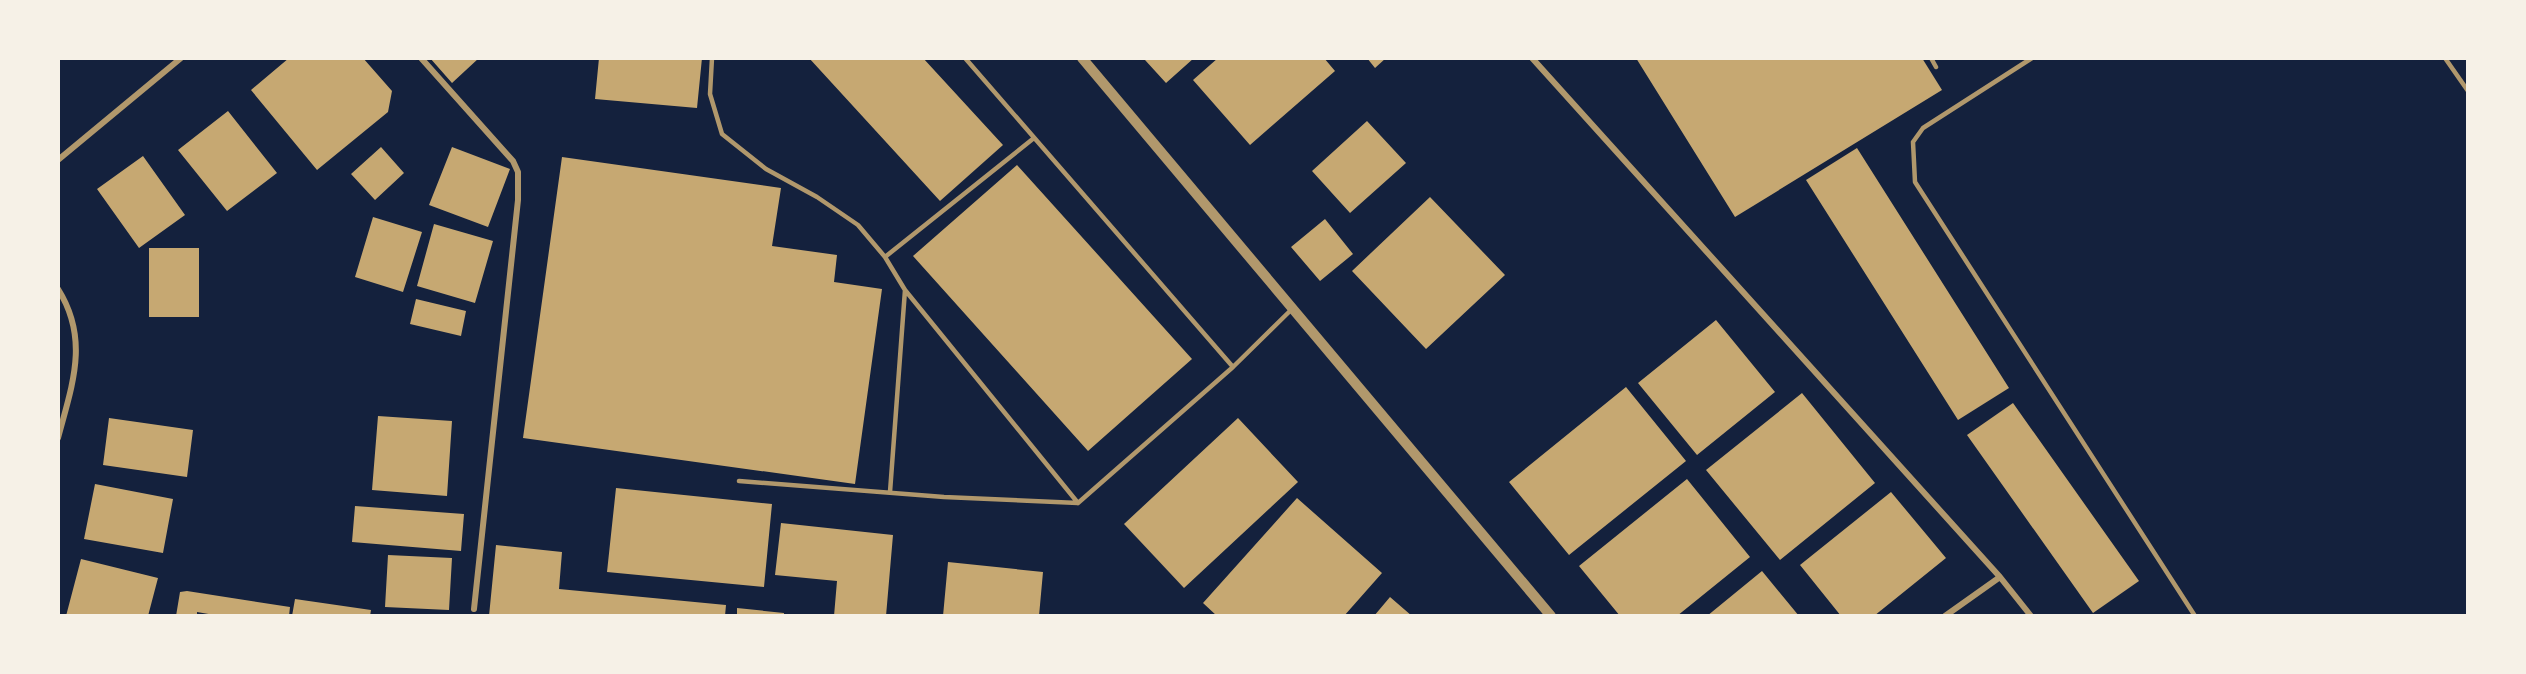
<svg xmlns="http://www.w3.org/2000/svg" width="2526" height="674" viewBox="0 0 2526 674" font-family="Helvetica,sans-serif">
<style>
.building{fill:#c6a872}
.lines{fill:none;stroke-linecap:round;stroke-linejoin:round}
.service{stroke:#b1986c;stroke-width:4.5}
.minor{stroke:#b1986c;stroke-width:6}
.tertiary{stroke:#b1986c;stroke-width:10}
</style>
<rect width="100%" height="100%" fill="#14213d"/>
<!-- building -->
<path class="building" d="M289,58H363L392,91L388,112L317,170L251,90Z
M430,58H479L452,83Z
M599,58H702L697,108L595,99Z
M809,58H923L1003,145L940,201Z
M1147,58H1194L1166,83L1145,60Z
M1218,58H1324L1335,71L1250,145L1193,80Z
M1367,58H1386L1375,68Z
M1636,58H1922L1942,90L1735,217Z
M228,111L277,173L227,211L178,150Z
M1367,121L1406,163L1350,213L1312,171Z
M381,147L404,173L375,200L351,174Z
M452,147L510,169L488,227L429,205Z
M1857,148L2009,388L1958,420L1806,180Z
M143,156L185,215L139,248L97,189Z
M562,157L781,188L772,246L837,255L834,282L882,289L855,484L523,438Z
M1017,165L1192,359L1088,451L913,256Z
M1430,197L1505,275L1426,349L1352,271Z
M373,217L422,232L403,292L355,277Z
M1325,219L1353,254L1320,281L1291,247Z
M434,224L493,241L475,303L417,286Z
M149,248H199V317H149Z
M416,299L466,311L461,336L410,324Z
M1716,320L1775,392L1697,455L1638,383Z
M1626,387L1686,461L1569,555L1509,482Z
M1802,393L1875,483L1780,560L1706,470Z
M2013,403L2139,581L2093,613L1967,435Z
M378,416L452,421L447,496L372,490Z
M109,418L193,430L187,477L103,465Z
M1238,418L1298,482L1184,588L1124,524Z
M1687,479L1750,557L1677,616H1620L1579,566Z
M95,484L173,499L163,553L84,539Z
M616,488L772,504L764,587L607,572Z
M1891,492L1946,558L1874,616H1841L1800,565Z
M1297,498L1382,573L1344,616H1217L1203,603Z
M355,506L464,514L461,551L352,542Z
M781,523L893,535L886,616H834L837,581L775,575Z
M496,545L562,552L559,589L726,605L725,616H489Z
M388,555L452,558L449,610L385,607Z
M81,559L158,578L148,616H66Z
M948,562L1043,572L1039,616H943Z
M1762,571L1799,616H1707Z
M187,591L290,607L289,616H220L197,612V616H176L180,592Z
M1390,597L1412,616H1374Z
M295,599L371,610L370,616H292Z
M737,608L784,613V616H737Z"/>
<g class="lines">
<!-- service -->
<path class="service" d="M712,58L710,94L722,134L766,169L817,197L858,225L885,257L905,290L1078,503
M965,58L1233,367
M1931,58L1936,67
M2032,58L1923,128L1913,142L1915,182L2195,616
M2445,58L2468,91
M885,257L1034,138
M739,481L944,497L1078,503L1233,367L1292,309
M890,492L905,290"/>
<!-- minor -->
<path class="minor" d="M421,58L513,161L518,172V200L474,609
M1532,58L2000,577L2031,616
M58,160L181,58
M58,289C90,340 72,385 58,438
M1945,616L2000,577"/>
<!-- tertiary -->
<path class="tertiary" d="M1082,58L1551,616"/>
</g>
<!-- border -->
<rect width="2526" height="674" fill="none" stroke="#f6f1e7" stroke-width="120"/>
</svg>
